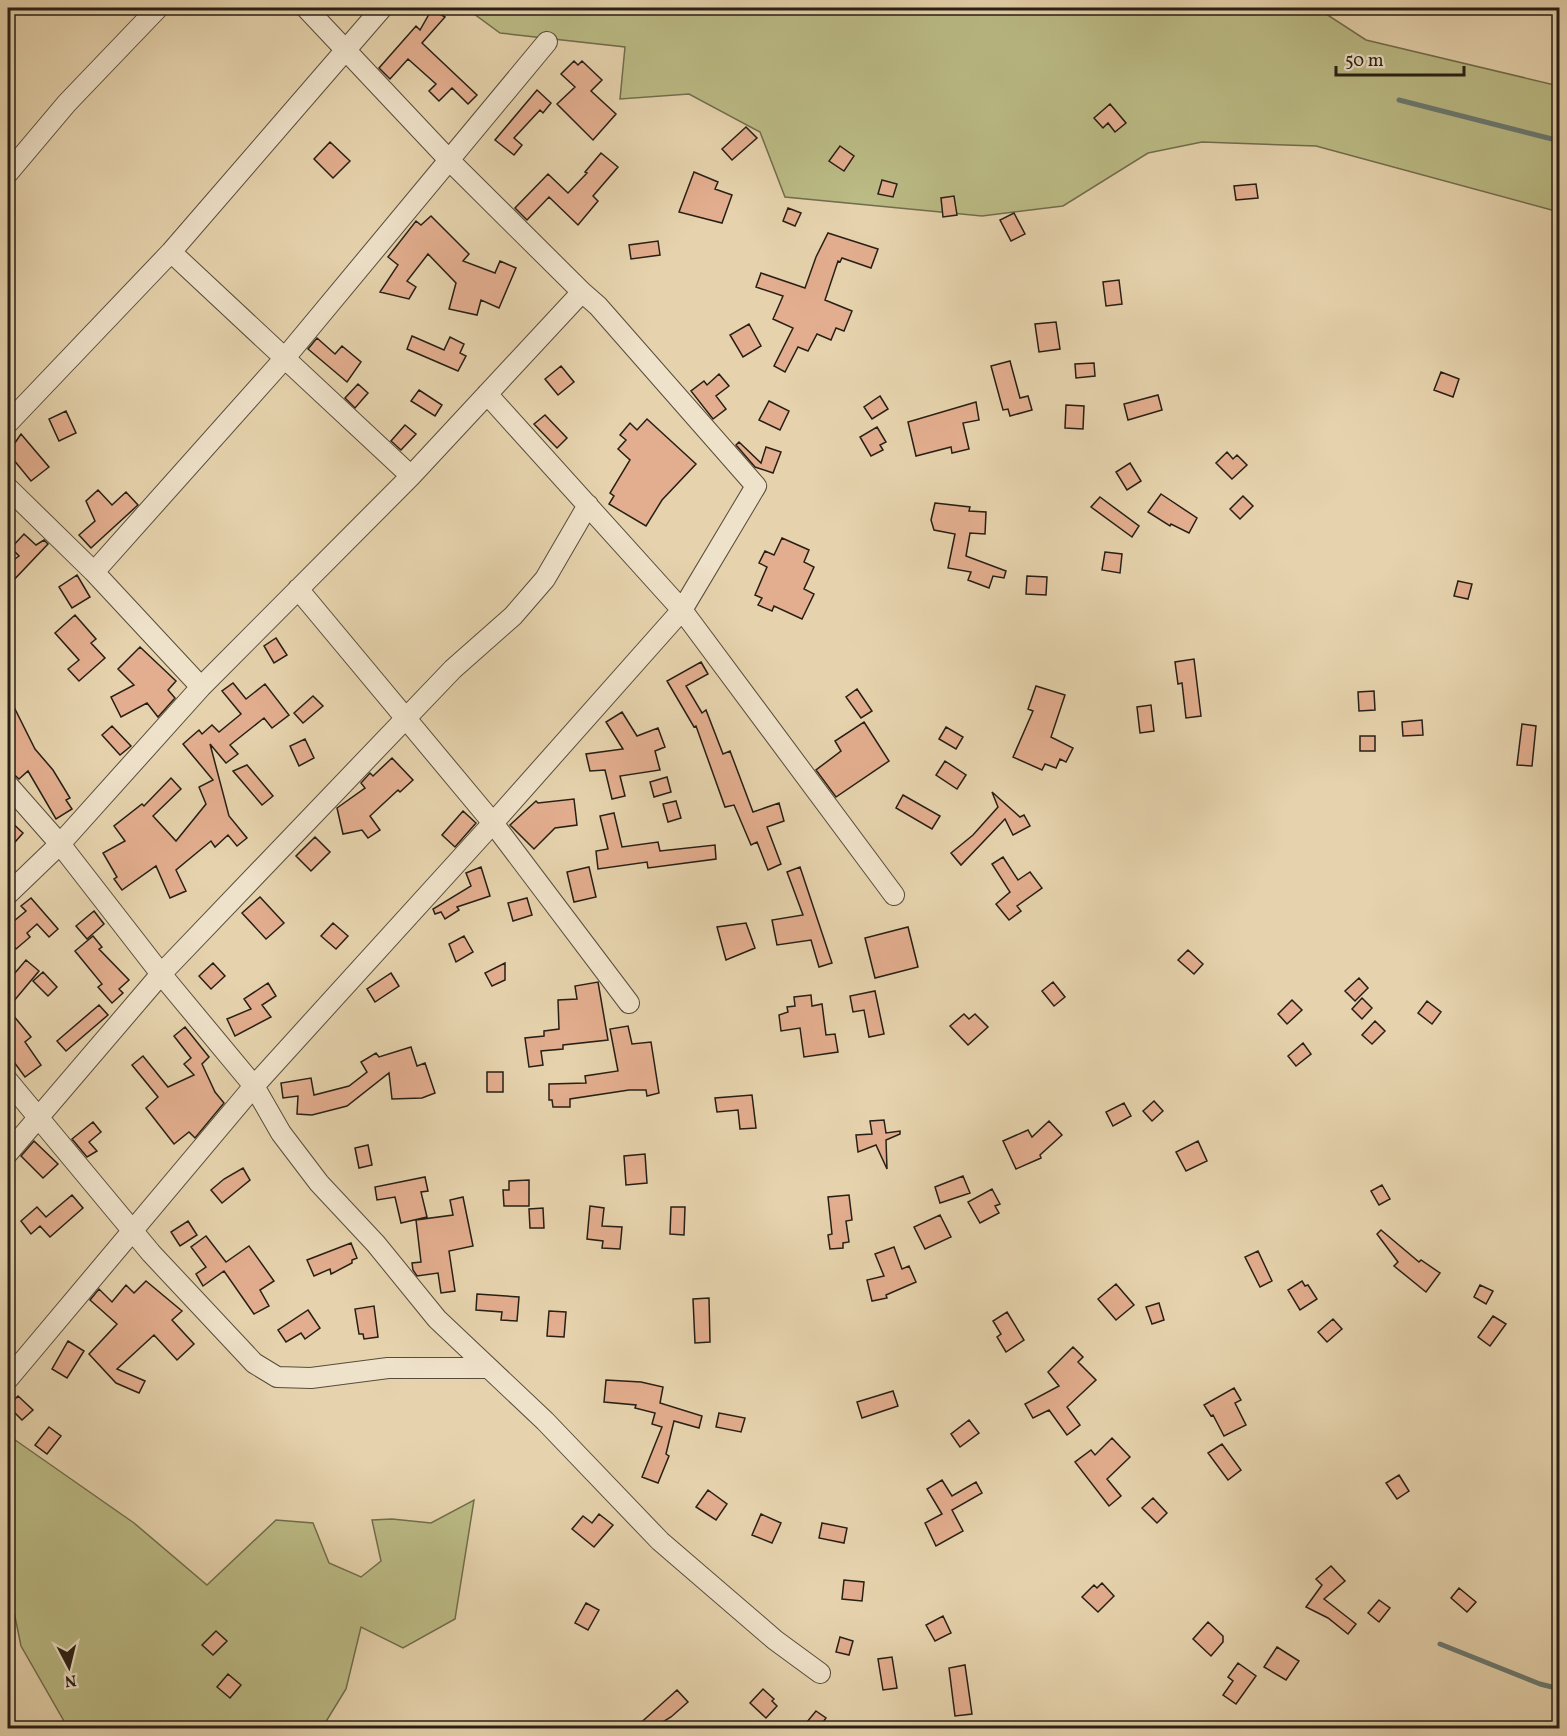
<svg xmlns="http://www.w3.org/2000/svg" width="1567" height="1736" viewBox="0 0 1567 1736" font-family="Vollkorn,serif">
<style>
.green{fill:#bbbb85;stroke:#716d4d;stroke-width:1.5}
.lines{fill:none;stroke-linecap:round;stroke-linejoin:round}
.stream{stroke:#6a7a72;stroke-width:5}
.building{fill:#e3ae8f;stroke:#271f15;stroke-width:1.5}
.minor-casing{stroke:#574c3b;stroke-width:22}
.minor{stroke:#efe2ca;stroke-width:20}
</style>
<rect width="100%" height="100%" fill="#e6d3ad"/>
<filter id="stains"><feTurbulence type="fractalNoise" baseFrequency=".00333" numOctaves="4"/><feColorMatrix values="0 0 0 0 .2 0 0 0 0 .09 0 0 0 0 .02 0 0 0 .5 -.17"/></filter>
<radialGradient id="worn" r=".72"><stop offset=".6" stop-color="#630" stop-opacity="0"/><stop offset="1" stop-color="#630" stop-opacity=".3"/></radialGradient>
<!-- green -->
<path class="green" d="M466,8H1326L1323,12L1366,40L1559,86V212L1316,146L1202,142L1148,153L1063,206L982,216L785,197L760,132L689,94L620,99L625,47L500,33Z
M8,1435L134,1523L207,1585L276,1520L313,1523L329,1563L361,1577L381,1561L372,1520L392,1519L431,1523L474,1500L455,1619L403,1648L361,1627L346,1689L322,1728H68L21,1646L8,1583Z"/>
<g class="lines">
<!-- stream -->
<path class="stream" d="M1399,100L1560,141
M1440,1644L1540,1684L1560,1689"/>
</g>
<!-- building -->
<path class="building" d="M432,9L445,17L422,43L477,95L468,104L452,88L439,101L429,91L436,84L408,59L390,79L379,68L416,26L420,30Z
M574,61L578,65L582,61L602,80L591,91L616,114L593,140L557,104L575,87L561,74Z
M537,90L551,103L543,113L540,110L514,138L522,145L514,155L495,140Z
M1110,104L1126,123L1115,132L1108,123L1103,128L1094,118Z
M746,127L757,138L732,160L722,149Z
M330,142L350,161L333,178L314,159Z
M840,146L854,156L844,171L829,161Z
M601,153L618,167L593,196L598,201L578,225L549,197L527,220L515,208L548,174L568,193L587,173L585,172Z
M694,172L718,182L715,189L732,195L722,223L679,212Z
M882,180L897,184L893,197L878,194Z
M1256,184L1258,198L1236,200L1234,186Z
M954,196L957,215L943,217L941,198Z
M788,208L801,213L795,226L783,221Z
M1014,213L1025,234L1011,241L1000,220Z
M431,216L469,254L463,261L495,273L500,261L516,268L499,308L481,300L477,315L449,309L456,283L428,254L407,281L416,287L409,299L380,292L398,265L388,257L416,221L421,225Z
M828,233L878,249L871,268L842,258L840,262L838,261L825,300L852,311L844,331L836,328L831,340L817,334L808,351L798,347L785,372L774,366L793,328L773,319L783,296L756,287L761,273L805,288L816,257Z
M658,241L660,255L631,259L629,245Z
M1119,280L1122,304L1106,306L1103,282Z
M1056,322L1060,349L1039,352L1035,324Z
M749,324L761,346L743,357L730,335Z
M412,336L444,350L450,337L464,344L460,353L466,356L458,371L407,349Z
M317,338L335,354L342,346L361,362L347,382L308,349Z
M1010,361L1020,398L1028,396L1032,410L1010,416L1008,409L1003,410L991,366Z
M1094,363L1095,376L1076,378L1075,364Z
M561,366L574,382L558,395L545,379Z
M1441,372L1459,379L1453,397L1434,390Z
M719,374L729,386L716,396L726,409L713,419L691,391L704,381L707,385Z
M358,384L368,393L355,408L345,398Z
M419,390L442,405L435,416L411,401Z
M1158,395L1162,410L1128,420L1124,404Z
M880,396L888,409L872,419L864,407Z
M769,401L789,411L780,430L759,420Z
M976,402L979,420L963,423L969,449L952,453L951,447L916,456L908,422Z
M1066,405L1084,406L1083,429L1065,428Z
M66,411L76,433L59,441L49,419Z
M545,415L567,438L557,448L534,424Z
M647,419L696,464L662,500L646,526L609,504L614,496L610,493L630,460L618,449L626,440L620,435L630,423L637,430Z
M405,425L416,434L401,450L391,441Z
M877,427L886,442L880,445L883,450L871,456L860,437Z
M21,434L49,467L31,481L8,453Z
M739,442L761,463L766,447L781,452L773,473L755,467L736,445Z
M1227,452L1233,459L1237,455L1247,465L1232,479L1216,463Z
M1130,463L1141,481L1127,490L1116,472Z
M98,490L112,505L126,492L138,505L91,548L79,535L95,521L86,501Z
M1161,494L1197,518L1189,533L1171,524L1170,526L1148,512Z
M1243,496L1253,506L1240,519L1230,509Z
M1100,497L1139,526L1132,537L1091,507Z
M935,503L970,507L969,511L986,512L985,534L970,533L966,556L1006,571L1004,578L993,576L989,588L968,580L971,572L948,568L955,534L934,530L931,520Z
M24,534L36,545L44,540L48,544L8,586V564L19,556L11,548Z
M782,538L809,550L804,562L814,567L804,589L814,594L802,619L774,606L772,611L758,605L762,598L755,595L767,567L759,563L765,551L774,555Z
M1105,552L1122,554L1120,573L1102,570Z
M77,575L90,597L72,608L59,587Z
M1027,576L1047,577L1046,595L1026,594Z
M1458,581L1472,584L1468,599L1454,596Z
M75,615L96,639L91,643L105,658L79,681L68,669L79,660L55,633Z
M276,638L287,655L274,663L264,646Z
M140,647L176,681L168,690L175,698L158,717L147,703L121,717L111,697L134,685L118,669Z
M1194,659L1201,716L1186,718L1182,683L1178,684L1175,662Z
M701,662L708,674L686,686L702,713L706,710L723,754L730,751L753,812L779,803L784,821L767,827L781,864L768,870L757,842L751,845L734,805L725,807L696,726L694,727L667,681Z
M233,683L246,699L265,684L289,715L272,728L264,718L230,745L238,754L226,763L210,744L229,816L247,838L237,846L228,835L215,847L211,841L176,870L186,891L170,898L156,866L122,890L114,879L117,877L103,853L125,841L114,826L142,804L144,806L171,778L181,789L153,816L176,841L206,804L199,787L213,780L183,744L199,730L202,734L212,725L219,732L241,714L222,691Z
M1036,686L1065,695L1051,737L1073,748L1066,762L1060,759L1056,768L1045,764L1042,770L1013,757L1033,711L1028,709Z
M857,689L872,711L861,718L846,697Z
M1374,691L1375,710L1359,711L1358,692Z
M8,695L35,749L53,770L70,798L66,800L72,809L56,819L28,771L19,779L8,769Z
M313,696L323,706L303,723L294,713Z
M1151,705L1154,731L1140,733L1137,707Z
M622,712L637,736L658,728L665,747L655,751L660,770L620,776L625,796L612,799L605,770L590,771L586,754L623,749L606,722Z
M1422,720L1423,735L1403,736L1402,722Z
M864,722L889,761L836,797L816,770L841,751L835,741Z
M1522,724L1536,726L1532,766L1517,765Z
M112,726L131,746L120,755L102,735Z
M946,727L963,737L956,749L939,739Z
M1360,736H1375V751H1360Z
M305,739L314,758L299,766L290,746Z
M392,758L413,780L400,792L398,790L370,816L380,830L368,838L362,830L343,834L337,808L365,788L361,783L370,773L373,776Z
M945,761L966,775L957,789L936,775Z
M247,765L273,796L262,805L233,771Z
M667,777L671,792L654,797L650,782Z
M992,792L1020,817L1024,815L1030,826L1013,835L1005,819L961,865L951,853L973,835L998,807Z
M903,795L940,816L932,829L896,808Z
M574,799L577,825L555,828L534,849L510,825L536,801L538,803Z
M676,801L681,818L668,822L663,804Z
M463,811L476,823L455,847L442,835Z
M614,813L622,847L658,842L660,851L715,845L716,859L648,868L647,862L598,869L596,851L608,849L600,816Z
M8,819L23,833L8,850Z
M315,837L330,852L311,871L296,856Z
M1003,857L1018,880L1030,872L1042,888L1017,906L1021,911L1009,920L996,904L1010,892L992,864Z
M481,867L490,896L457,907L459,910L445,919L441,912L435,914L433,909L471,886L466,873Z
M589,867L596,897L574,902L567,872Z
M800,867L832,963L819,967L811,940L777,945L772,920L803,915L787,872Z
M260,897L284,923L266,939L242,913Z
M31,898L58,929L49,937L37,924L27,933L30,937L16,949L8,939V926L26,911L21,906Z
M527,898L532,915L513,921L508,903Z
M94,911L104,924L87,939L76,926Z
M333,923L348,936L336,949L321,936Z
M746,923L755,948L726,960L717,927Z
M908,927L918,967L875,978L865,938Z
M93,936L102,947L99,949L129,980L119,989L123,993L112,1003L98,987L102,984L75,951Z
M464,936L473,952L456,962L449,944Z
M1188,950L1203,964L1194,974L1178,960Z
M26,960L39,971L8,1008V981Z
M213,963L225,976L211,989L199,976Z
M505,963V980L492,986L485,973Z
M43,972L57,987L48,996L33,981Z
M391,973L399,986L375,1002L367,989Z
M1359,978L1368,988L1355,1001L1345,991Z
M598,982L608,1040L563,1045V1049L541,1051L543,1065L529,1067L525,1038L544,1036V1031L559,1029L558,1000L577,999L575,986Z
M1053,982L1065,997L1054,1006L1042,991Z
M268,983L276,996L262,1005L271,1017L235,1036L227,1019L251,1009L244,999Z
M875,991L884,1034L869,1037L864,1010L853,1012L850,996Z
M811,995L812,1006L822,1004L826,1035L835,1034L838,1052L804,1057L800,1028L781,1031L779,1015L788,1012L787,1007L795,1006L794,997Z
M1362,998L1372,1008L1362,1019L1352,1009Z
M1292,1000L1302,1010L1287,1024L1278,1014Z
M1427,1001L1441,1012L1432,1024L1418,1013Z
M99,1005L108,1015L66,1051L57,1041Z
M8,1009L31,1037L25,1042L41,1065L25,1077L8,1054Z
M964,1014L969,1019L975,1014L988,1027L968,1045L950,1026Z
M1375,1021L1385,1031L1372,1044L1362,1035Z
M628,1026L632,1044L651,1042L659,1093L647,1096L646,1090H629L570,1099V1107H553L552,1100H549V1084L586,1083L585,1076L618,1071L610,1029Z
M185,1027L209,1057L202,1064L215,1092L224,1103L195,1138L189,1132L174,1144L146,1108L158,1097L132,1065L143,1056L168,1087L194,1075L184,1064L191,1058L174,1036Z
M1303,1043L1311,1054L1296,1066L1288,1056Z
M411,1047L417,1066L425,1063L435,1093L422,1098L392,1099L389,1073L347,1106L312,1115L297,1114L298,1096L283,1098L281,1083L311,1078L314,1095L349,1086L367,1072L361,1062L376,1053L379,1057Z
M487,1072H503V1092H487Z
M752,1095L756,1128L740,1129L738,1110L717,1112L715,1098Z
M1154,1101L1163,1111L1152,1121L1143,1111Z
M1124,1103L1131,1116L1113,1126L1106,1112Z
M884,1120L886,1133L900,1131V1134L886,1140L887,1169L876,1145L858,1152L856,1135L872,1134L870,1121Z
M1049,1121L1062,1135L1040,1155L1041,1158L1016,1169L1003,1141L1028,1130L1032,1137Z
M93,1122L101,1132L89,1142L97,1151L87,1157L72,1139Z
M34,1141L58,1164L43,1178L21,1156Z
M1198,1141L1207,1161L1186,1171L1176,1152Z
M368,1145L372,1165L359,1168L355,1148Z
M645,1154L647,1183L626,1185L624,1156Z
M243,1168L250,1180L222,1203L211,1190L224,1179Z
M963,1176L970,1193L940,1203L935,1187Z
M425,1177L428,1191L421,1192L427,1217L401,1223L395,1197L377,1200L375,1187Z
M529,1180V1206H504L503,1190H509V1181Z
M1382,1185L1390,1199L1379,1205L1371,1191Z
M992,1189L1000,1204L995,1206L999,1213L980,1223L968,1202Z
M72,1195L83,1208L50,1237L40,1226L31,1234L21,1221L37,1207L46,1217Z
M849,1195L852,1220L846,1221L849,1242L843,1243V1248L830,1249L828,1235L832,1234L828,1197Z
M463,1197L473,1246L449,1251L455,1291L441,1293L438,1273L417,1276L413,1270L412,1263L421,1262L416,1220L453,1215L450,1200Z
M590,1206L604,1208L602,1226L622,1227L620,1249L602,1248L603,1241L587,1239Z
M671,1207H685L684,1235L670,1234Z
M543,1208L544,1228H530L529,1209Z
M940,1215L951,1237L925,1249L914,1227Z
M188,1221L197,1235L180,1246L171,1232Z
M1381,1230L1419,1262L1421,1260L1440,1273L1426,1292L1394,1266L1398,1262L1377,1234Z
M206,1236L226,1262L249,1246L274,1281L260,1290L269,1306L254,1314L224,1271L203,1286L196,1274L206,1267L191,1247Z
M351,1243L357,1258L352,1260V1263L331,1274L330,1269L314,1276L307,1260Z
M894,1247L902,1269L909,1266L916,1282L886,1295L887,1298L872,1301L867,1280L884,1276L875,1254Z
M1258,1251L1272,1281L1260,1287L1245,1257Z
M146,1281L182,1311L172,1320L194,1344L177,1360L154,1335L117,1369L145,1381L139,1393L116,1383L89,1354L117,1324L90,1300L99,1289L112,1302L126,1285L134,1293Z
M1302,1281L1305,1286L1308,1285L1317,1299L1300,1310L1288,1290Z
M1116,1284L1134,1305L1116,1320L1098,1299Z
M1480,1285L1493,1291L1486,1304L1474,1297Z
M477,1294L519,1297L517,1321L501,1320L502,1312L476,1310Z
M709,1298L710,1342L695,1343L693,1299Z
M1159,1303L1164,1320L1152,1324L1146,1307Z
M374,1306L378,1337L364,1339L363,1334H359L355,1309Z
M308,1310L320,1328L305,1339L301,1333L286,1342L278,1330Z
M549,1311L566,1312L564,1337L547,1336Z
M1007,1312L1024,1340L1006,1352L997,1337L1001,1334L993,1321Z
M1493,1316L1506,1324L1490,1346L1478,1337Z
M1333,1319L1342,1329L1327,1342L1318,1332Z
M68,1341L84,1351L67,1378L52,1369Z
M1073,1347L1083,1357L1078,1362L1096,1380L1067,1407L1080,1425L1067,1435L1049,1410L1033,1418L1025,1404L1059,1386L1048,1372Z
M606,1380L641,1382L663,1387L660,1403L702,1416L699,1428L674,1421L666,1454L669,1456L658,1483L642,1477L662,1427L652,1424L655,1413L635,1408L636,1405L604,1402Z
M1234,1388L1241,1400L1235,1403L1246,1425L1224,1436L1213,1415L1211,1416L1204,1405Z
M893,1391L898,1406L862,1418L857,1402Z
M18,1396L33,1410L22,1420L8,1406Z
M719,1413L745,1418L741,1432L716,1427Z
M969,1420L979,1433L960,1447L951,1434Z
M49,1427L61,1436L47,1454L35,1445Z
M1112,1438L1130,1457L1107,1479L1121,1496L1109,1506L1075,1462L1091,1450L1095,1455Z
M1222,1444L1241,1470L1228,1480L1208,1453Z
M1399,1475L1409,1491L1397,1499L1386,1483Z
M942,1480L952,1496L976,1482L982,1493L952,1510L963,1531L936,1546L925,1523L942,1514L927,1489Z
M708,1490L727,1504L716,1520L696,1507Z
M1153,1498L1167,1513L1157,1523L1142,1508Z
M599,1514L613,1525L594,1547L572,1529L583,1516L592,1523Z
M761,1514L781,1523L772,1543L752,1535Z
M822,1523L847,1528L844,1543L819,1538Z
M1331,1566L1345,1581L1324,1599L1356,1624L1348,1634L1328,1618L1306,1607L1322,1585L1316,1579Z
M844,1580L864,1582L862,1601L842,1599Z
M1102,1583L1114,1596L1098,1612L1082,1597L1094,1585L1097,1588Z
M1459,1588L1476,1602L1467,1612L1451,1598Z
M1379,1600L1390,1608L1379,1622L1368,1613Z
M586,1603L599,1610L588,1630L575,1623Z
M943,1616L951,1633L935,1641L926,1625Z
M1208,1622L1223,1636V1642L1211,1656L1193,1639Z
M216,1631L227,1641L213,1655L202,1645Z
M840,1637L853,1641L849,1655L836,1652Z
M1277,1647L1299,1661L1286,1680L1264,1667Z
M892,1657L897,1688L883,1690L878,1659Z
M1238,1663L1256,1676L1236,1704L1223,1695L1233,1681L1228,1677Z
M965,1665L972,1714L955,1716L949,1668Z
M228,1674L241,1685L230,1698L217,1687Z
M763,1689L774,1699L772,1701L777,1706L766,1718L750,1703Z
M677,1690L688,1702L671,1717L653,1728H635Z
M816,1711L826,1718L819,1728H802Z"/>
<g class="lines">
<defs>
<path id="minor" d="M306,8L450,161L582,292
M8,173L67,103L158,8
M171,252L411,476
M487,394L682,610L894,895
M8,423L171,252L382,8
M8,488L94,572L201,687
M94,572L284,359L547,42
M298,589L493,823L629,1003
M8,785L60,844L161,974L254,1086L281,1133L319,1183L376,1244L437,1319L545,1421L660,1541L775,1640L820,1673
M8,894L60,844L201,687L411,476L582,292L598,306L756,486L682,610L493,823L254,1086L8,1379
M8,1081L151,1253L254,1363L277,1377L311,1378L388,1368H489
M8,1153L161,974L453,669L513,616L545,579L588,505"/>
</defs>
<!-- minor casing -->
<use href="#minor" class="minor-casing"/>
<!-- minor -->
<use href="#minor" class="minor"/>
</g>
<!-- margin -->
<rect width="1567" height="1736" fill="none" stroke="#e6d3ad" stroke-width="30"/>
<rect x="9" y="9" width="1549" height="1718" fill="none" stroke="#271f15" stroke-width="3"/>
<rect x="15" y="15" width="1537" height="1706" fill="none" stroke="#271f15" stroke-width="1.5"/>
<!-- north arrow -->
<g transform="translate(69 1667) rotate(173)" stroke="#efe2ca" stroke-width="4.5" paint-order="stroke">
<path d="M0-4.5L10 22L0 15L-10 22Z" fill="#271f15"/>
<text y="-9" font-size="16" font-weight="bold" text-anchor="middle" fill="#271f15">N</text>
</g>
<!-- scale -->
<path d="M1336 66v9h128v-9" fill="none" stroke="#271f15" stroke-width="3"/>
<text x="1345" y="66" font-size="18" fill="#271f15" stroke="#efe2ca" stroke-width="4.5" paint-order="stroke">50 m</text>
<rect width="100%" height="100%" filter="url(#stains)"/>
<rect width="100%" height="100%" fill="url(#worn)"/>
</svg>
